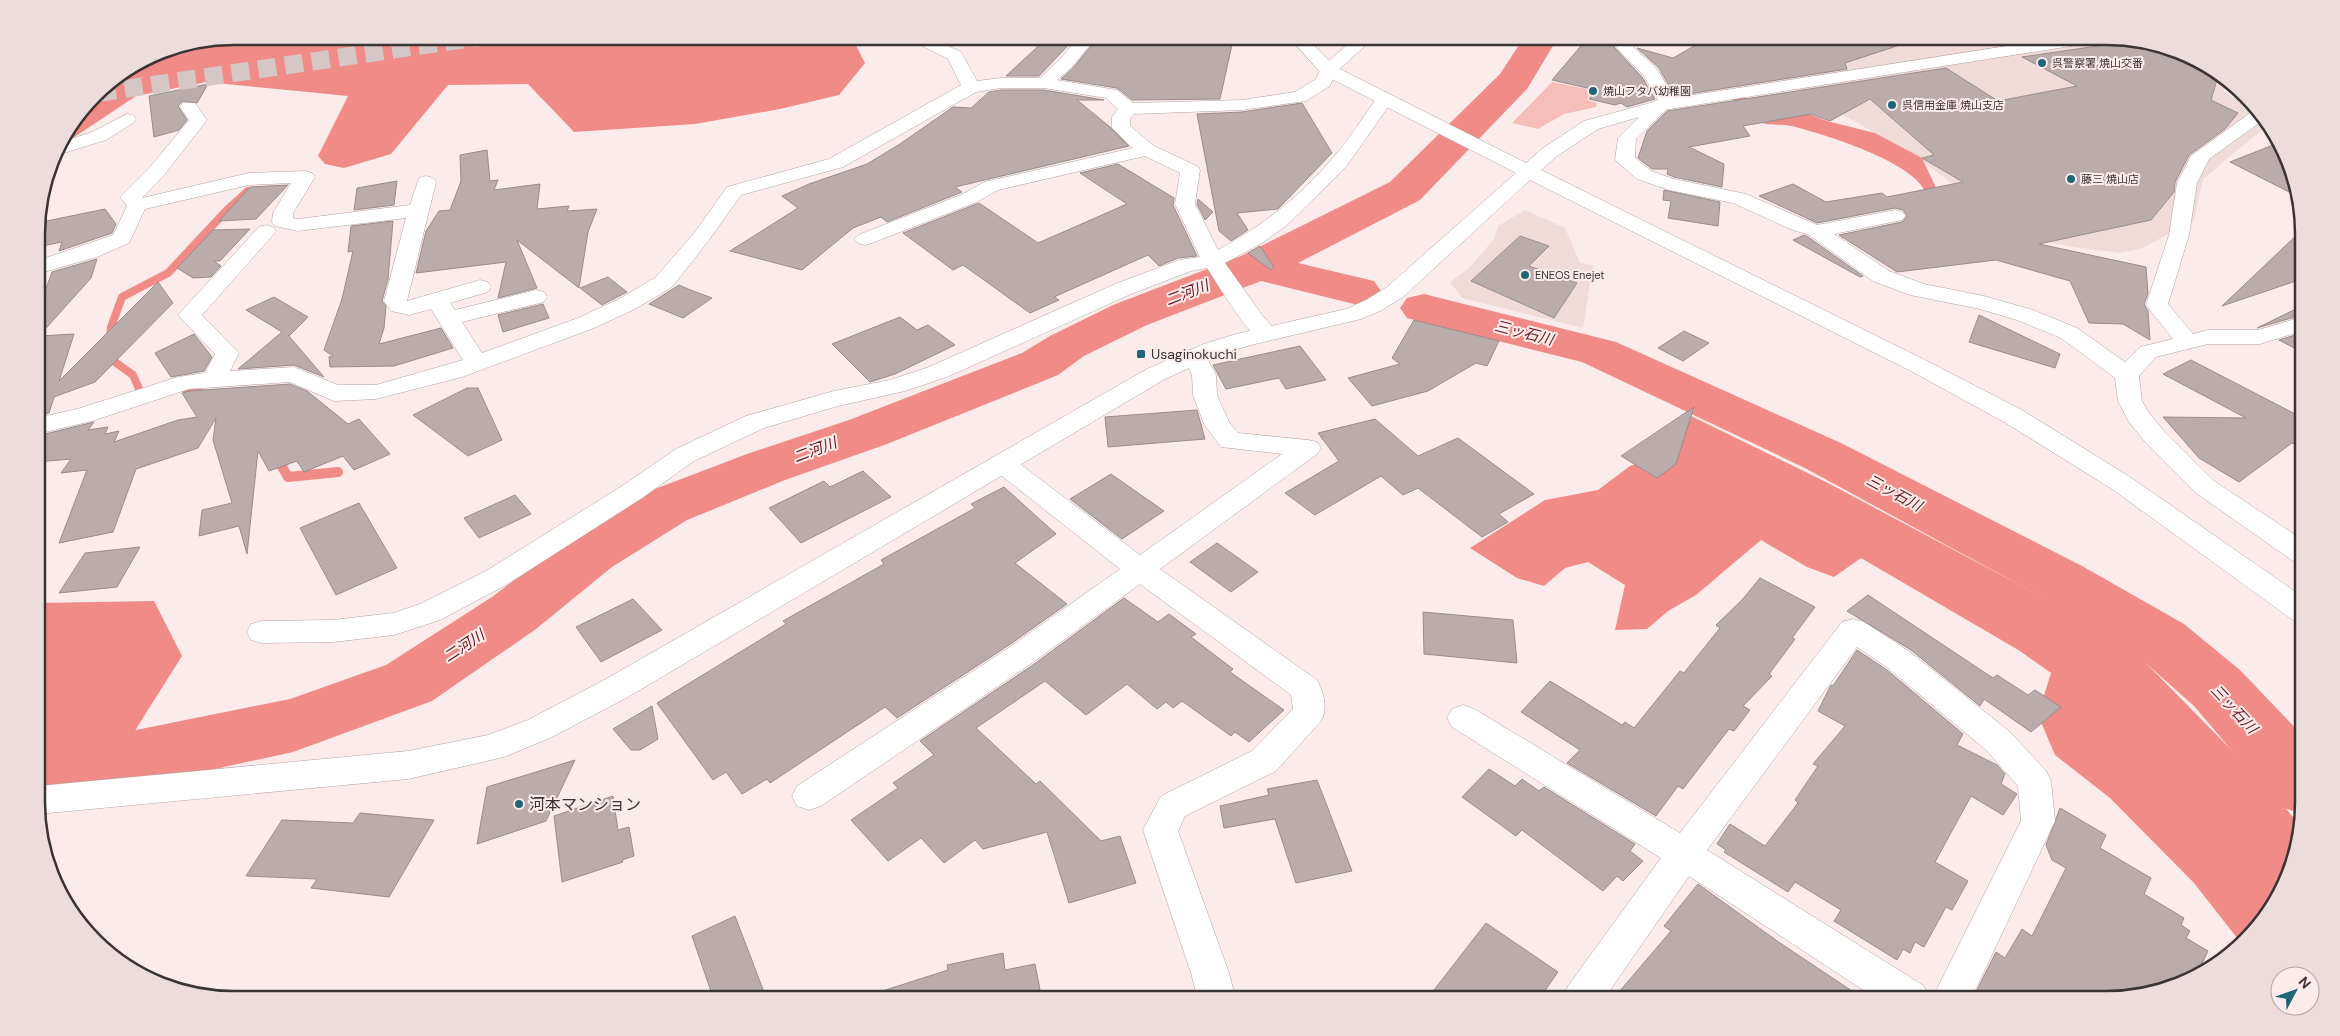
<svg xmlns="http://www.w3.org/2000/svg" width="2340" height="1036" viewBox="0 0 2340 1036" font-family="'DM Sans','Noto Sans JP',sans-serif">
<style>
.built{fill:#f1dbd9}
.green{fill:#f6bdb9}
.forest{fill:#f08b87}
.lines{fill:none;stroke-linecap:round;stroke-linejoin:round}
.stream-far1{stroke:#f08b87;stroke-width:8}
.stream{stroke:#f08b87;stroke-width:10}
.river{fill:#f08b87;fill-rule:evenodd}
.building{fill:#baacab;stroke:#9a8c8b}
.primary-tunnel{stroke:#d4c7c6;stroke-width:18;stroke-dasharray:18 9;stroke-linecap:butt}
.minor-casing{stroke:#b1a3a2;stroke-width:1}
.tertiary-casing{stroke:#b1a3a2;stroke-width:1}
.minor{fill:#fff;fill-rule:evenodd}
.tertiary{fill:#fff;fill-rule:evenodd}
.poi-dot{fill:#216677;stroke:#fbeceb;stroke-width:2}
.labels{text-anchor:middle;dominant-baseline:central;stroke-width:4;stroke-linejoin:round;paint-order:stroke}
.far-poi-label{font-size:11px;fill:#3a3434;stroke:#fbeceb;text-anchor:start}
.poi-label{font-size:14px;fill:#3a3434;stroke:#fbeceb;text-anchor:start}
.water-label{font-size:15px;font-style:italic;fill:#6e141b;stroke:#fbeceb}
.near-poi-label{font-size:16px;fill:#3a3434;stroke:#fbeceb;text-anchor:start}
.rim{fill:none;stroke:#3a3434;stroke-width:2.5}
</style>
<rect width="100%" height="100%" fill="#fbeceb"/>
<!-- built -->
<path class="built" d="M1868,36H2106L2181,51L2225,77L2224,92L2263,114L2269,124L2203,179L2194,220L2143,248L2121,253L2072,247L2022,236L1914,155L1781,80L1675,97L1656,72L1878,48Z
M1525,210L1565,228L1580,263L1593,265L1583,328L1462,298L1450,282L1469,268L1494,239L1498,226Z"/>
<!-- green -->
<path class="green" d="M1552,82L1592,90L1587,100L1597,103L1596,107L1564,114L1538,129L1512,123Z"/>
<!-- forest -->
<path class="forest" d="M234,36H851L865,63L839,95L780,109L695,124L574,132L528,84L448,85L391,154L344,168L325,164L318,156L348,96L206,82L136,96L70,140L63,138L103,86L159,51Z
M1740,94L1763,110L1796,109L1827,121L1875,133L1922,158L1939,194H1926C1916,162 1823,134 1792,126C1780,123 1768,127 1758,121L1757,115L1728,96Z
M1689,415L1826,482L2048,600L2137,654L2265,784L2299,824L2289,877L2263,923L2241,943L2194,883L2110,798L2055,755L2038,715L2051,673L2020,651L1861,558L1834,577L1807,567L1761,540L1696,595L1668,611L1647,629L1615,630L1625,585L1588,562L1565,568L1544,586L1517,578L1470,548L1545,500L1598,490L1630,466L1666,453Z
M154,601L182,656L129,740L38,744V603Z"/>
<g class="lines">
<!-- stream-far1 -->
<path class="stream-far1" d="M183,388L206,394
M139,389L133,375L108,357L111,327L122,297L168,273L227,210L248,191"/>
<!-- stream -->
<path class="stream" d="M276,456L288,477L338,472"/>
<!-- river -->
<path class="river" d="M1525,36H1559L1527,89L1420,200L1298,263L1374,281L1381,291L1374,301L1358,305L1261,281L1147,325L1084,356L1058,375L887,444L785,480L687,520L612,567L536,629L432,701L293,752L136,786L38,791V735L136,730L290,699L386,665L492,597L570,537L647,492L747,454L849,420L1022,353L1050,336L1113,305L1241,256L1390,182L1500,74Z
M1424,294L1616,342L1843,444L2082,566L2184,624L2240,670L2304,737V802L2301,814L2279,806L2194,706L2140,658L2040,596L1805,468L1582,362L1407,318L1400,308L1407,298Z"/>
</g>
<!-- building -->
<path class="building" d="M1049,36H1077L1039,76H1006Z
M1099,36H1206V38L1233,40L1220,99L1132,100L1117,88L1061,79L1073,68Z
M1712,36H1911L1912,41L1845,63L1847,69L1675,96L1659,68L1637,48L1673,58Z
M1594,37L1616,43L1614,47L1642,77L1655,99L1627,107L1621,103L1615,105L1589,99L1596,90L1552,80L1580,47Z
M2132,41L2181,51L2219,73L2211,100L2238,113L2225,129L2189,155L2175,182L2174,192L2151,220L2039,244L2146,267L2148,294L2144,304L2148,311L2150,340L2123,324L2089,323L2070,281L1996,260L1897,272L1839,235L1902,222L1907,216L1903,210L1895,208L1817,223L1759,196L1793,184L1826,202L1882,193L1887,197L1963,182L1922,158L1934,155L1870,99L1830,121L1811,114L1743,126L1750,136L1689,147L1724,164L1722,187L1674,177L1667,174L1668,169H1652L1638,158L1647,131L1667,111L1946,68L1998,101L2077,86L2022,57Z
M208,84L197,103L183,101L178,106L187,120L179,130L154,137L149,96Z
M1001,90H1044L1104,100H1077L1110,127L1129,146L955,187L962,192L887,222L881,217L853,228L802,270L730,251L798,208L782,196L809,184L867,164L900,144L953,107L971,108L989,92Z
M1302,103L1332,153L1278,209L1237,213L1248,230L1231,241L1219,231L1197,114L1242,112Z
M2273,145L2283,149L2289,158L2299,197L2230,162Z
M487,150L490,181L498,180L494,190L540,184L537,209L569,206L567,211L597,209L588,232L579,288L517,240L537,288L498,298L506,262L416,273L426,231L439,211L450,210L461,181L460,155Z
M1118,164L1174,198L1173,205L1197,256L1178,258L1159,266L1148,255L1054,297L1059,300L1030,313L963,265L953,270L903,233L979,203L1038,243L1127,204L1080,173Z
M397,181L394,205L354,210L357,188Z
M288,185L256,219L219,221L250,187Z
M1664,190L1720,202L1718,226L1668,218L1671,201L1663,200Z
M1198,199L1213,212L1205,220L1197,204Z
M105,209L116,224L112,233L59,251L62,242L37,247V223Z
M393,221L388,279L382,301L386,306L384,328L379,344L441,328L453,348L394,366L330,367L329,357L333,356L324,350L342,299L353,251L348,252L351,226Z
M250,229L220,261H214L221,266L211,277L193,278L177,268L213,230Z
M2302,230V279L2222,306Z
M1804,235L1808,237L1863,276L1860,277L1793,240Z
M1520,236L1549,246L1529,266L1577,283L1554,318L1471,281Z
M1260,246L1274,267L1271,270L1248,253Z
M97,259L91,278L39,336L74,334L59,381L158,282L173,303L95,382L54,397L49,413L37,416V314L52,272Z
M608,277L627,292L602,305L580,288Z
M679,285L688,289L712,298L683,318L649,304Z
M274,297L308,317L289,336L288,335L324,377L294,365L238,369L282,332L246,310Z
M543,304L549,318L503,332L498,315Z
M2302,306V315L2257,328Z
M1979,315L2060,354L2055,368L1969,342Z
M900,317L917,330L928,325L955,345L895,374L870,382L832,344Z
M1414,320L1499,341L1487,366L1476,363L1428,391L1372,406L1348,378L1400,364L1392,358Z
M1684,331L1709,343L1683,361L1658,348Z
M2302,333V352L2279,340Z
M194,334L212,357L204,371L171,377L155,353Z
M1300,346L1326,380L1286,389L1279,378L1226,389L1213,365Z
M2191,360L2303,418V449L2292,443L2239,482L2199,458L2163,417L2246,418L2163,374Z
M290,384L307,391L348,424L359,419L390,454L354,470L343,456L304,472L297,461L269,471L258,451L247,554L239,526L199,536L202,510L232,503L213,440L216,418L198,448L136,469L113,532L59,543L87,470L61,473L71,459L37,462V436L94,422L88,430L108,427L105,434L119,431L114,442L178,420L197,417L182,393L189,391Z
M467,388H478L502,440L468,456L413,415Z
M1694,407L1676,464L1657,478L1621,456Z
M1197,410L1205,439L1108,447L1105,417Z
M1375,419L1418,456L1458,438L1534,494L1499,514L1508,522L1482,537L1418,488L1403,495L1381,476L1315,515L1285,493L1339,461L1318,433Z
M863,471L891,497L801,543L769,508L824,481L830,487Z
M1111,474L1164,511L1122,539L1070,499Z
M1004,487L1056,534L1015,563L1067,604L1009,645L897,718L885,707L770,783L767,779L742,794L726,772L713,780L657,703L786,624L783,621L884,564L881,560L975,508L971,504Z
M515,495L531,514L479,538L464,518Z
M359,503L397,568L336,595L300,528Z
M1217,543L1258,572L1231,592L1190,562Z
M140,547L117,587L59,593L85,553Z
M1760,578L1815,607L1792,638L1795,639L1769,674L1772,676L1743,706L1750,710L1734,731L1729,729L1683,789L1678,786L1656,816L1567,763L1580,750L1521,712L1550,681L1622,725L1625,722L1634,728L1680,671L1684,673L1720,628L1716,625L1742,600Z
M1868,595L1993,678L1997,675L2028,695L2035,690L2061,707L2031,732L1984,699L1980,706L1911,650L1847,611Z
M1124,598L1158,622L1169,614L1196,634L1191,637L1233,669L1230,672L1284,710L1249,742L1235,732L1231,736L1182,701L1173,708L1166,702L1157,709L1127,684L1086,715L1045,681L976,728L1036,784L1040,781L1101,841L1120,836L1136,883L1069,903L1047,832L983,849L975,840L944,863L921,838L888,861L851,820L898,788L893,783L934,755L920,741L1033,665Z
M633,599L662,630L601,662L576,627Z
M1423,612L1513,620L1517,663L1424,654Z
M1857,650L1887,670L1963,734L1957,745L1997,765L2005,774L2001,784L2017,794L2003,815L1971,796L1935,862L1968,881L1952,910L1946,907L1924,947L1915,942L1910,953L1903,949L1897,960L1834,921L1841,910L1795,882L1788,892L1724,852L1726,850L1717,844L1730,824L1765,846L1798,803L1795,800L1818,766L1813,764L1845,726L1818,711L1831,685L1833,686Z
M652,706L658,739L640,750H631L613,729Z
M575,760L546,821L477,844L487,787Z
M1489,769L1515,786L1522,779L1539,791L1544,787L1635,844L1630,851L1643,861L1623,881L1617,876L1603,891L1522,830L1516,836L1462,797Z
M1317,780L1352,871L1296,883L1275,819L1224,828L1220,806L1269,795L1267,789Z
M613,796L618,830L629,827L634,856L622,860L623,862L562,882L554,816Z
M2060,808L2106,835L2100,848L2151,878L2144,894L2184,918L2181,925L2190,931L2186,938L2208,951L2196,976L2170,989L2118,999H1992L1977,990L1996,952L2005,958L2022,929L2032,936L2066,868L2052,860L2046,845Z
M360,813L434,820L389,897L311,888L317,879L246,876L282,820L353,823Z
M1698,884L1780,943L1864,999H1613L1671,931L1664,926Z
M735,916L767,1000H714L692,936Z
M1486,923L1558,972L1539,999H1427Z
M1003,953L1005,970L1035,964L1042,1000H874L873,994L948,970L947,965Z"/>
<g class="lines">
<!-- primary-tunnel -->
<path class="primary-tunnel" d="M98,93L486,36"/>
<defs>
<path id="minor" d="M906,36H927L961,52L977,81L1001,78H1040L1060,59L1080,36H1097L1072,67L1057,80L1117,90L1133,103L1242,100L1295,92L1316,79L1322,66L1358,36H1376L1336,72L1330,86L1306,101L1242,110L1134,114L1130,118V126L1154,146L1197,166L1200,170L1195,204L1218,250C1262,227 1300,196 1332,159C1349,140 1363,117 1378,96H1390L1393,100L1346,167L1286,226L1262,243L1225,263L1262,315L1278,333L1274,338C1269,339 1264,341 1259,338C1246,332 1217,283 1207,268L1191,271L1131,294L947,377L905,391L838,406L764,428L694,461L642,498L506,585L440,620L394,635L333,642L262,643L251,640L247,632L251,624L262,621L333,620L393,613L420,604L486,571L622,486L676,449L746,416L834,391L890,380L929,367L1115,284L1179,260L1200,257L1175,204L1180,173L1145,156L998,190L977,202L872,243L865,245L858,243L854,239L858,235L963,194L984,182L1133,148L1112,128V117L1118,109L1106,98L1044,88H1001L976,92L843,167L741,195L709,240L672,287L635,309L594,328L462,377L376,399L334,401L290,382L189,389L92,421L37,434V418L77,409L178,377L205,373L215,354L178,315L259,227L266,225L273,227L276,231L273,235L202,315L239,353L230,371L294,367L338,385H376L463,360L431,309L409,315L391,311L384,301L406,218L298,231L275,226L272,222L273,213L291,183L249,185L145,209L129,243L97,257L37,274V261L113,235L127,206L120,197L151,166L189,120L180,107L183,103H195L207,120L165,174L142,198L249,173L305,171L312,173L315,177L293,213V218L298,219L410,205L419,178L426,176L433,178L436,182L407,301L480,280L488,282L491,287L488,292L450,303L455,310L536,290L544,292L547,297L544,302L462,322L482,353L578,318L619,299L656,277L695,232L727,187L829,159L961,85L948,59L908,39Z
M1628,36H1648L1633,47L1657,69L1678,104L1675,108L1667,109L1636,139L1635,158L1651,171L1674,179L1746,194L1817,225L1895,210L1902,212L1905,216L1902,220L1834,234L1889,271L1924,284L1984,296L2033,310L2077,328L2125,362L2140,347L2173,339L2146,305L2169,235L2177,183L2191,156L2250,113H2262L2265,117L2262,121L2209,159L2197,183L2189,235L2168,304L2193,334L2208,330H2258L2302,317V331L2260,344H2208L2156,357L2139,376L2142,401L2149,413L2164,431L2214,481L2303,540V564L2293,561L2196,493L2146,443L2129,422L2118,401L2115,378L2061,338L2017,320L1980,309L1910,295L1873,281L1809,235L1790,229L1733,203L1669,190L1637,179L1615,160L1618,138L1655,101L1658,100L1644,76L1615,46Z
M127,114L133,115L136,119L133,123L106,140L54,156L59,143L92,132Z
M1195,349L1203,351L1216,375L1217,395L1229,422L1238,433L1308,440L1317,442L1321,448L1317,454L1160,569L1317,680C1324,693 1328,708 1321,721L1276,771L1185,816L1178,831L1229,973L1236,1000H1198L1191,973L1143,830L1161,796L1252,751L1293,709L1291,695L1140,584L1032,663L821,806L809,810L797,806L792,796L797,786L1010,647L1120,569L993,469L989,463L993,457L1002,454L1011,457L1140,555L1282,454L1221,447L1204,424L1193,395L1192,375L1183,356L1187,351Z
M1853,619L1864,622L1910,652L2010,732L2046,771L2051,781L2055,821L1971,999H1932L2021,821L2018,786L1986,750L1888,668L1857,647L1707,850L1924,986L1929,999H1877L1689,876L1604,999H1563L1568,986L1661,858L1452,727L1447,718L1452,709L1463,705L1474,709L1680,833L1842,622Z"/>
<path id="tertiary" d="M1288,36H1305L1334,66L1526,163L1543,148L1584,121L1661,100L2070,36L2110,37L2103,41L1663,110L1598,129L1557,156L1541,170L1925,360L2022,410L2130,477L2303,597V623L2293,620L2112,489L2004,422L1909,370L1530,180L1403,297L1382,310L1361,319L1251,345L1220,354L1165,379L628,697L550,738L504,757L408,779L38,814V786L408,751L488,735L528,720L606,679L1147,369L1204,344L1236,334L1346,309L1366,300L1387,287L1516,173L1322,74Z"/>
</defs>
<!-- minor casing -->
<use href="#minor" class="minor-casing"/>
<!-- tertiary casing -->
<use href="#tertiary" class="tertiary-casing"/>
<!-- minor -->
<use href="#minor" class="minor"/>
<!-- tertiary -->
<use href="#tertiary" class="tertiary"/>
</g>
<!-- markers -->
<g class="poi-dot">
<circle cx="2042" cy="63" r="5"/>
<circle cx="1593" cy="91" r="5"/>
<circle cx="1892" cy="105" r="5"/>
<circle cx="2071" cy="179" r="5"/>
<circle cx="1525" cy="275" r="5"/>
<rect x="1136" y="349" width="10" height="10" rx="2.5"/>
<circle cx="519" cy="804" r="5"/>
</g>
<g class="labels">
<!-- far-poi labels -->
<g class="far-poi-label">
<text x="2052" y="63">呉警察署 焼山交番</text>
<text x="1603" y="91">焼山フタバ幼稚園</text>
<text x="1902" y="105">呉信用金庫 焼山支店</text>
<text x="2081" y="179">藤三 焼山店</text>
<text x="1535" y="275">ENEOS Enejet</text>
</g>
<!-- poi labels -->
<g class="poi-label">
<text x="1151" y="354">Usaginokuchi</text>
</g>
<!-- water labels -->
<g class="water-label">
<text transform="translate(1187 293) rotate(-21)">二河川</text>
<text transform="translate(1524 333) rotate(14)">三ッ石川</text>
<text transform="translate(815 450) rotate(-21)">二河川</text>
<text transform="translate(1894 493) rotate(28)">三ッ石川</text>
<text transform="translate(464 646) rotate(-33)">二河川</text>
<text transform="translate(2234 709) rotate(47)">三ッ石川</text>
</g>
<!-- near-poi labels -->
<g class="near-poi-label">
<text x="529" y="804">河本マンション</text>
</g>
</g>
<!-- crop -->
<path d="M0 0H2340V1036H0ZM234 45H2106A189 189 0 0 1 2295 234V802A189 189 0 0 1 2106 991H234A189 189 0 0 1 45 802V234A189 189 0 0 1 234 45Z" fill="#ecdddc" fill-rule="evenodd"/>
<path class="rim" d="M234 45H2106A189 189 0 0 1 2295 234V802A189 189 0 0 1 2106 991H234A189 189 0 0 1 45 802V234A189 189 0 0 1 234 45Z"/>
<!-- north arrow -->
<g transform="translate(2295 991) rotate(49)"><circle r="24" fill="#fbeceb" stroke="#aea2a2"/>
<path d="M0-4L9 19L0 12L-9 19Z" fill="#216677"/>
<text y="-8" font-size="14" font-weight="bold" text-anchor="middle" fill="#3a3434">N</text>
</g>
</svg>
